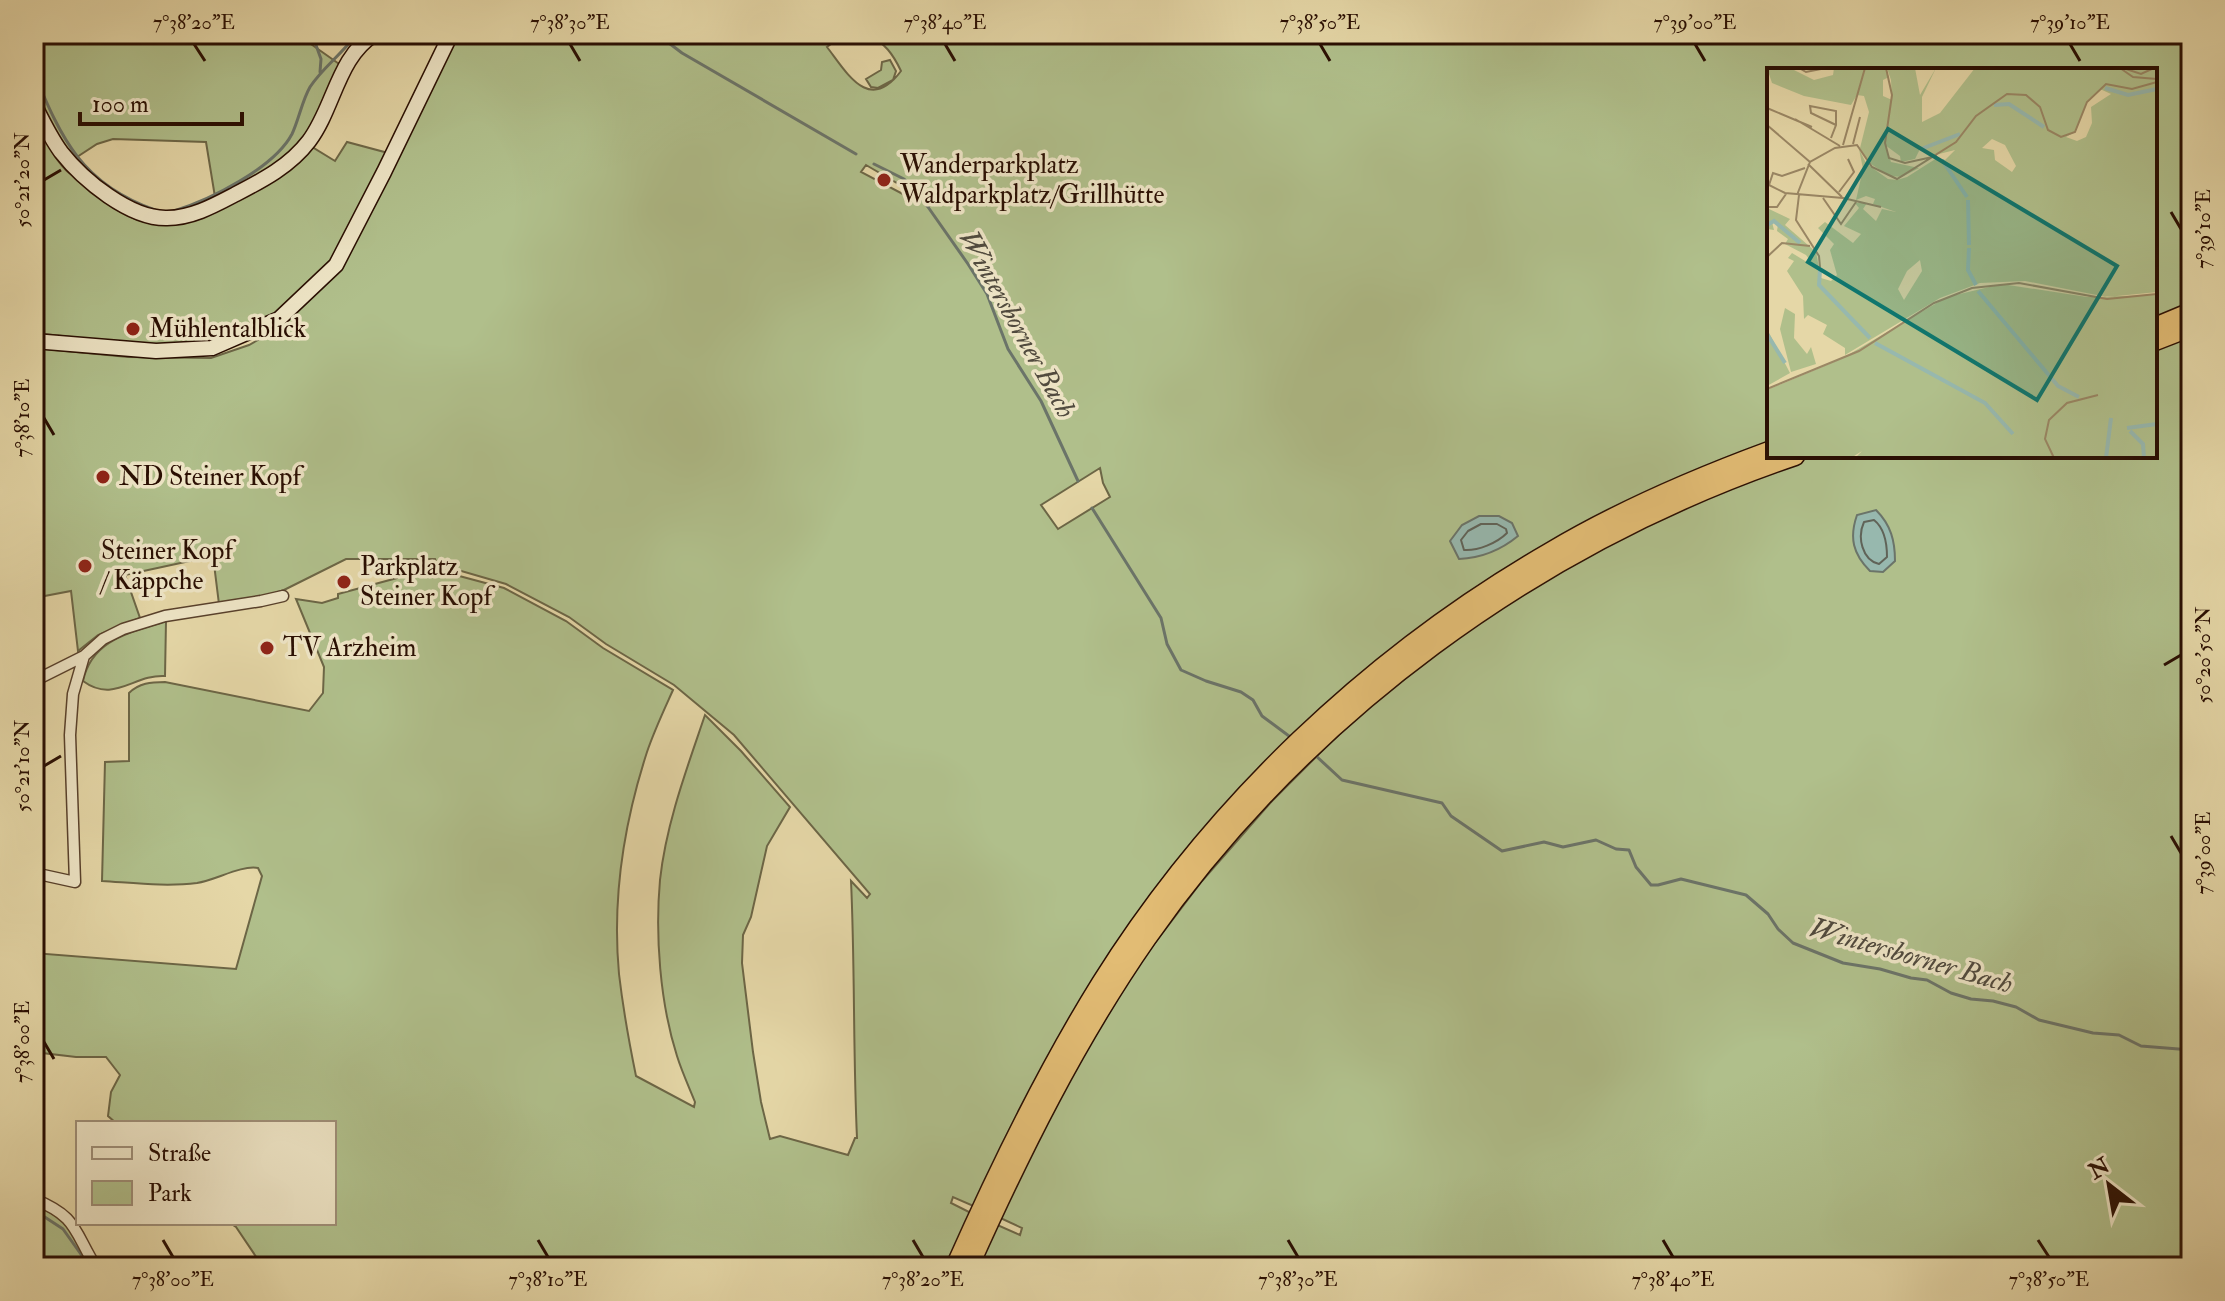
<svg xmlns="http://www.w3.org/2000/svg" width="2225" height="1301" viewBox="0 0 2225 1301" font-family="'IM FELL Double Pica',serif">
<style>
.green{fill:#b0bf8b;stroke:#6c6646;stroke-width:2;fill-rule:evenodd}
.water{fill:#97b8ae;stroke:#6b7469;stroke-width:2}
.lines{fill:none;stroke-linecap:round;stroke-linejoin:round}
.shore{stroke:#606358;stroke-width:2}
.stream{stroke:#6b7469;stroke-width:3}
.street-casing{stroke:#58402b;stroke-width:13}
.secondary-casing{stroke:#290e02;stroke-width:17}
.highway-casing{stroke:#290e02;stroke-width:21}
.street{stroke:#eee5c6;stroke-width:10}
.secondary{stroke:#eee5c6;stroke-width:14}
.highway{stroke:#e2bc74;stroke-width:18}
.ticks{fill:none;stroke:#290e02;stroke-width:3}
.poi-dot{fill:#8f2418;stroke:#eee5c6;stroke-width:3}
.labels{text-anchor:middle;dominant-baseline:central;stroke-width:7;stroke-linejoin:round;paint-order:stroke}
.poi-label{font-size:26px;fill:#290e02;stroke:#eee5c6;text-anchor:start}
.water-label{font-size:28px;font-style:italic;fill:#504a3e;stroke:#eee5c6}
.inset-river{fill:none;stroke:#97b8ae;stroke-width:4}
.inset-road{fill:none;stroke:#9a8765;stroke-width:2}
.view{fill:#0f766e;fill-opacity:0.15;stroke:#0f766e;stroke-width:4}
.inset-edge{fill:none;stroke:#290e02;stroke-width:4}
.neatline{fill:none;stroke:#290e02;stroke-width:3}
.ticks-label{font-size:20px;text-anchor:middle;fill:#290e02}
</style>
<rect width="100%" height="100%" fill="#e5d7a7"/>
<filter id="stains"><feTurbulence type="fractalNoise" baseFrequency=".0025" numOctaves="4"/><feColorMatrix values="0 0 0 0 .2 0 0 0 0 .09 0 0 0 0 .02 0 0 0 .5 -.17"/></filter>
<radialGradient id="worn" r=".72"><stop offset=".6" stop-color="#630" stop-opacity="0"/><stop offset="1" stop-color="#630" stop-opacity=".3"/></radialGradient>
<!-- green -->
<path class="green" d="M34,34H307L308,42L342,66L303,141L270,168L215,197L206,142L113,139L97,144L74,159L52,128L34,94Z
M457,34H844L827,47C847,73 869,114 901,71C893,54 885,43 867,34H2191V308L2155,322V70H1769V448L1735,461L1282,746L978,1208L953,1197L951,1203L975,1215L951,1267H263L236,1227L230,1223H334V1123H116L108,1116L111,1092L120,1075L106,1057H76L34,1052V953L236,969L262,876L258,868C241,865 216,880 197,883C166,887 134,883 102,881L105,762L129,761V693C139,683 151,682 165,682L309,711L323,693L324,667L296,599L322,603L338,598V594L397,578L415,566H422L504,588L566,621L603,648L673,690C664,710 654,731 647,752C624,823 612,899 619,974C623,1008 629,1042 636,1076L694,1107L695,1102C689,1087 682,1072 677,1056C660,1003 655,935 660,880C666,824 687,768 705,715L741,751L790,807L767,846L751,917L743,935L742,963L753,1052L761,1102L770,1139L780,1136L848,1155L855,1138H857C853,1052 855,967 851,881L867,898L870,894L734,735L674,685L606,644L569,617L506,584L437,564L435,559H346L284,590L260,598L219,604L213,556L125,575L140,618L98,635L78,651L71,591L34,598V348L128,357L211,358L249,345L283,326L342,266ZM866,165L907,189L916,201L861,172ZM1100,468L1103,483L1110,497L1058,529L1041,505Z
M890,60L896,71L893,80L878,88L871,87L866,79L881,70L882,62Z
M34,114C43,132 51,155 65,169C70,175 79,178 85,184C115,210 138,230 180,223L312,147L335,161L347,142L388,153L331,261L276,314L208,340L175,345L137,344L34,333Z
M2191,330V1267H974L993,1223L1020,1235L1022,1228L996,1216L1117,993L1202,881L1272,801L1331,742L1372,704L1447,646L1563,564L1790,461L1805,456H2155V345Z
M166,621L165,676C134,674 114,704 83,681C92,639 130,633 166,621Z
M34,1205C68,1217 77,1238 94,1267H34Z"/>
<!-- water -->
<path class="water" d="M1876,510C1891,525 1895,541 1895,561L1883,572L1870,571C1853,554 1849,538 1857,515Z
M1479,516H1499L1512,523L1518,536C1501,550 1482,558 1459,559L1450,541L1462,525Z"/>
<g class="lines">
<!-- shore -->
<path class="shore" d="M1874,520C1884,528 1887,544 1887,557L1879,564C1862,560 1857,537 1864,522Z
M1481,524H1497L1506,529L1507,533C1497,543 1478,551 1464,550L1461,540L1468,531Z"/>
<!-- stream -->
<path class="stream" d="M312,34L321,59L320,72
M356,34H357
M657,34L682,53L856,154
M34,73C62,140 82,184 155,210
M874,164L904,179L911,186L928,207L968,264L987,294L1008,349L1041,401L1078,481
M174,211C210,200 274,168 292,134C299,119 302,101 310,87C321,70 338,57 351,41
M1092,508L1161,618L1167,644L1181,670L1206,681L1241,692L1253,700L1262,716L1293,739
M1315,755L1342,780L1442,803L1451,816L1502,851L1544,842L1563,847L1596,840L1616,849L1629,850L1636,867L1651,885H1658L1681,879L1746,895L1768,914L1778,929L1793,943L1843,963L1880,969L1911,978L1927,980L1951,993L1971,999L1993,1001L2016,1007L2039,1020L2093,1033L2119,1035L2141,1046L2191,1050
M34,1210L63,1229L90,1267"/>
<defs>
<path id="street" d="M34,681L84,656L103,639L123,629L165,616L261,601L283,596
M34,873L75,882L70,735L73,694L84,656
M34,1199C78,1217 73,1230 96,1267"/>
<path id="secondary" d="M34,104C42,120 50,137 61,152C83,180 130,219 167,218C192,218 215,205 236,194C263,180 290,166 309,141C334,108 338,56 375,34
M34,341L156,351L212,348L279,319L336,265L384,172L451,34"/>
<path id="highway" d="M2155,327L2191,312
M2155,341L2191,327
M955,1267C998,1170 1045,1073 1101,983C1212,806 1370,656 1550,552C1619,511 1693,479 1769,451
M969,1267C1020,1153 1076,1040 1147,938C1305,713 1536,544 1795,456"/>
</defs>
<!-- street casing -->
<use href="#street" class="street-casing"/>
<!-- secondary casing -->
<use href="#secondary" class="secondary-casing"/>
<!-- highway casing -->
<use href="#highway" class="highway-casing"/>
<!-- street -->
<use href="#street" class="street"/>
<!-- secondary -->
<use href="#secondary" class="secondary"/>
<!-- highway -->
<use href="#highway" class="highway"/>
</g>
<!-- ticks -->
<path class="ticks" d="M194,44L205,61M570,44L580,61M945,44L955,61M1320,44L1330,61M1695,44L1705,61M2070,44L2080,61M44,180L61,170M2171,212L2181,229M44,418L54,435M2164,665L2181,655M44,766L61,756M2171,836L2181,853M44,1042L54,1059M163,1240L173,1257M538,1240L548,1257M913,1240L923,1257M1288,1240L1298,1257M1663,1240L1673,1257M2038,1240L2049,1257"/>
<!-- markers -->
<g class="poi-dot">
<circle cx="884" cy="180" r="8"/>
<circle cx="133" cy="329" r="8"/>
<circle cx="103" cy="477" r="8"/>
<circle cx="85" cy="566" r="8"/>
<circle cx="344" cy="582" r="8"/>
<circle cx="267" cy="648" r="8"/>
</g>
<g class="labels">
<!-- poi labels -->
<g class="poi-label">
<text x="900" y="165">Wanderparkplatz<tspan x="900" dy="30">Waldparkplatz/Grillhütte</tspan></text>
<text x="149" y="329">Mühlentalblick</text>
<text x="119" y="477">ND Steiner Kopf</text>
<text x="101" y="551">Steiner Kopf<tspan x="101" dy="30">/ Käppche</tspan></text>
<text x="360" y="567">Parkplatz<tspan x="360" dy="30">Steiner Kopf</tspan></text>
<text x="283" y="648">TV Arzheim</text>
</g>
<!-- water labels -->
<g class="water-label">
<text transform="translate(1017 324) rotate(61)">Wintersborner Bach</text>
<text transform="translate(1911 956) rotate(16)">Wintersborner Bach</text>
</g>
</g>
<!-- overview -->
<g transform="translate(1767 68)">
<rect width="390" height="390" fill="#e5d7a7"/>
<path d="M0,0H23L47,12L66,7L67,0H118L122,9L116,12V28L125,32L124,12L120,0H148L153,27L169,0L155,29V54L173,45L208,0H390V224L340,229L258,213L213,215L173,230L78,287V280L56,266L60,257L41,247L37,251L36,228L20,203L27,193L21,190L25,185L48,199L39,187L18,176L21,171L10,163L11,156L5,154L7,162L0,161V140L23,151L18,157L49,184L54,210L64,213L70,207L63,182L67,176L51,160L58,154L86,175L94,166L77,158L92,140L88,135H100L96,141L109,153L115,141L129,144L106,136L108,131L99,128L89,132L96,101L92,81L98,93L104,99L121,111L130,112L140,109L170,90L178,92L188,82L168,87L153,81L148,91L134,94L133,88L118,77L124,94L152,100L135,109L122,108L101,94L93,80L102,44L97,28L90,27L84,37L37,28L5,15ZM333,21L344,26L324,39L325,55L319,69L310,73L299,69L308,64L320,33ZM225,71L238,77L249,98L245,104L228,92L227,82L215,80ZM153,192L155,203L137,232L131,221L140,203ZM235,216L320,229L390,227V390H88L95,383L84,390H0V322L74,291L180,229ZM18,240L28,246L27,270L40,286L44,279L49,296L24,304L13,261ZM0,261L23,305L0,318L2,284Z" fill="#b0bf8b" fill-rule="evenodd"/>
<path class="inset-river" d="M338,20L361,27L390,21M227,37L242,36L277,59M154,81L193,66M175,92L200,129M201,132L202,177M0,157L7,153L33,175M202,180L201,202L209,217M53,202L52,217L103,270M211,223L291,318L312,329M0,266L18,295M108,275L218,335L246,366M360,360L390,356M363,363L376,376L377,390M339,390L344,350"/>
<path class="inset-road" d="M32,0L39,4L59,0M119,0L125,27L118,75L122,90L138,95L170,88M353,0L366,9L390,11M356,0L374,6L387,0M0,40L45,59M28,51L73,78M0,57L43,94M64,70L69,57V43L43,38L44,45L69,57M86,76L93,49M76,77L98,0M41,96L75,129M0,116L18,125L76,130L114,139M2,117L6,105L15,108L38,100M72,124L87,104L81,91M30,127L43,94L68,80L90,77L105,99L130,111L189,74L209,48L240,26L259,27L273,39L281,62L294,69L308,64L320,34L339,16L365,21L390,14M32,127L29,152L52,188L53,199M56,130L74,156L89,134M0,139H10L19,126M0,189L15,175L43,178M0,321L92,283L167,235L205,220L252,215L340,231L390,226M287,390L278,371L282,352L300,335L331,327"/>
<path class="view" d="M121,61L350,198L270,332L41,194Z"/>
<rect width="390" height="390" class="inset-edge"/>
</g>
<!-- margin -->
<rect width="2225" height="1301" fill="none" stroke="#e5d7a7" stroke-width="88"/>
<!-- legend -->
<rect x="76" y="1121" width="260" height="104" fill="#eee5c6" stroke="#9f8f78" stroke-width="2"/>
<rect x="92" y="1147" width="40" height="12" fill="#eee5c6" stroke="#9f8f78" stroke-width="2"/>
<text x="148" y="1161" font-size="24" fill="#290e02">Straße</text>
<rect x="92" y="1181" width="40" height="24" fill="#b0bf8b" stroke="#9f8f78" stroke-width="2"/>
<text x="148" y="1201" font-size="24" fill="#290e02">Park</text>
<!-- north arrow -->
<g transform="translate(2109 1185) rotate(329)" stroke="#eee5c6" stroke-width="6" paint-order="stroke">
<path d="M0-6L14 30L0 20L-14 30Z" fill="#290e02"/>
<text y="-12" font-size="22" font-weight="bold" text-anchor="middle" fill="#290e02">N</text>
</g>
<!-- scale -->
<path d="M80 112v12h162v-12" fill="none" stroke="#290e02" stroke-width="4"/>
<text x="92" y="112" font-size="24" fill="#290e02" stroke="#eee5c6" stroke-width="6" paint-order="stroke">100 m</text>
<rect x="44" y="44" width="2137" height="1213" class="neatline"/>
<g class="ticks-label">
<text x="194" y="29">7°38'20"E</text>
<text x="570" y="29">7°38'30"E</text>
<text x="945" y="29">7°38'40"E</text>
<text x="1320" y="29">7°38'50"E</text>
<text x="1695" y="29">7°39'00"E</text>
<text x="2070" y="29">7°39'10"E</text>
<text transform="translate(22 180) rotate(-90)" y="7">50°21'20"N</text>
<text transform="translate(2203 229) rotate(-90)" y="7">7°39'10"E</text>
<text transform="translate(22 418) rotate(-90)" y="7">7°38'10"E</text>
<text transform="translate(2203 655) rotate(-90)" y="7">50°20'50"N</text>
<text transform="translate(22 766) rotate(-90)" y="7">50°21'10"N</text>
<text transform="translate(2203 853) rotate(-90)" y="7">7°39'00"E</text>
<text transform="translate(22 1042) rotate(-90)" y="7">7°38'00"E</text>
<text x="173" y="1286">7°38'00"E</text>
<text x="548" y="1286">7°38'10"E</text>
<text x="923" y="1286">7°38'20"E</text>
<text x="1298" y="1286">7°38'30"E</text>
<text x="1673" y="1286">7°38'40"E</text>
<text x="2049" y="1286">7°38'50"E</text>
</g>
<rect width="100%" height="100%" filter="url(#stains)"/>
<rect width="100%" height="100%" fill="url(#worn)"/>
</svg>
